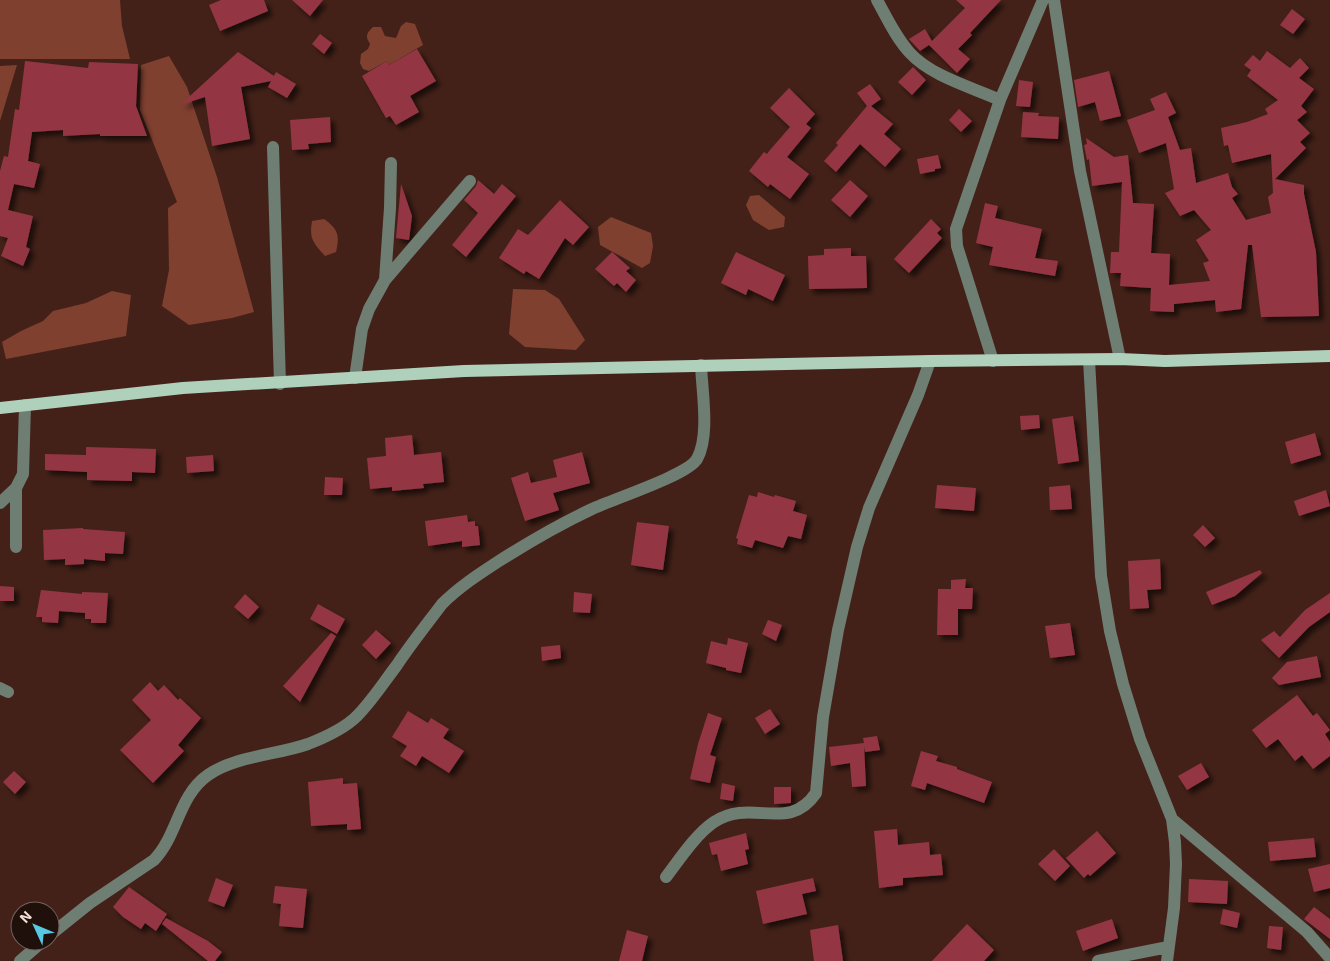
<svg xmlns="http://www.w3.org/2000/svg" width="1330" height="961" viewBox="0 0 1330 961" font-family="'Exo 2',sans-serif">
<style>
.green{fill:#7f4030}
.building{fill:#933643;filter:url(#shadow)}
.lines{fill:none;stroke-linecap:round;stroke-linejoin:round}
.minor{stroke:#6e7e73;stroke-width:12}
.major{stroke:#afd0ba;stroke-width:12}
</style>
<defs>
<filter id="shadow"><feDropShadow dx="4.5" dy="4.5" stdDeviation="2.5" flood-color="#0009"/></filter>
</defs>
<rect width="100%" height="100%" fill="#432118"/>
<!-- green -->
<path class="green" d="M0,0H120L122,26L130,59H0Z
M406,22L415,24L423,45L389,65L387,61L369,71L363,69L360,63L361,54L368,49L370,44C365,36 366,34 373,27H381L385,36L396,38L401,26Z
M169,56L187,87L217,177L254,312L232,318L189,325L162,306L169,270L168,208L177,202L140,110L141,65Z
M17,65L0,121V66Z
M759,195L785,217L784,227L769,230L753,220L746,205L750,196Z
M611,217L651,233L653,246L650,263L642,268L600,245L598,227Z
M324,219C338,229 340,235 336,252L325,256C313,242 309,239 312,221Z
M513,289L545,290L559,299L585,340L576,350L525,347L509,334Z
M112,291L131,295L126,336L6,359L2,342L21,331L43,321L53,311L86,303Z"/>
<!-- building -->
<path class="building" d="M221,0H264L268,11L220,31L209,5Z
M292,0H323L310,16Z
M956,0H1001L970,33L972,35L958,49L970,59L957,73L929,45L920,51L909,39L925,29L932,41L965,8Z
M1292,9L1305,19L1293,34L1280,25Z
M320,34L332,43L324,54L312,44Z
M417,49L436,81L410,96L419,112L396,125L390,116L386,118L362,76L387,61L389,65Z
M1267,51L1290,68L1300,58L1309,68L1299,78L1314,89L1301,106L1307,112L1297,120L1310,133L1300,142L1306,148L1275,179L1304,185V194L1316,252L1319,316L1261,317L1252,245H1248L1241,309L1216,312L1215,300L1174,304V312L1150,311L1151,288L1120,286L1121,273H1110L1111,252H1119L1122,182L1092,186L1089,159L1087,160L1084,145L1087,144L1086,138L1114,157L1128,155L1133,203L1154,204L1151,253L1170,254L1169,285L1210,281L1203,263L1209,261L1196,240L1211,230L1194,210L1180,216L1165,193L1174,189L1166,143L1139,153L1127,120L1155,110L1150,99L1166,92L1176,113L1168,117L1180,150L1191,148L1196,183L1228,173L1232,187L1238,194L1232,198L1246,220L1271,213L1268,197L1273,193L1271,154L1232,163L1228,145L1224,146L1221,128L1247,122L1268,114L1265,109L1278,100L1247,76L1251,70L1244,65L1253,55L1260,61Z
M238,52L274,76L276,72L296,84L287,98L268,87L271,81L241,87L250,139L212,146L205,97L180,105Z
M25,61L88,68L89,62L138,64L136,106L147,136H100V134L63,136V130L32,132L28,161L40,164L34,188L14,184L8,210L33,216L26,247L30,249L23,266L1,256L8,238L0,236V171L4,156L8,157L15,109L19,110Z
M913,67L926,80L912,95L898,82Z
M1109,71L1121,116L1100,121L1095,102L1078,107L1074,80Z
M1019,80L1033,82L1030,107L1016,106Z
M870,84L881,99L871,106L893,124L884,134L901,149L885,167L860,144L836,172L824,161L838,145L836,143L867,106L857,93Z
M789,88L815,114L806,124L811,128L787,157L809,174L790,199L770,184L768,187L749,171L764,152L767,154L770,150L790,127L770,108Z
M959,109L972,121L961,132L949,120Z
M1023,112L1039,113L1038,116L1059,117L1058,139L1021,137Z
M330,117L331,142L308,144L309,149L292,150L290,120Z
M938,155L941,168L935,169V171L920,174L917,159Z
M478,180L494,194L502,184L516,196L466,257L452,245L478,213L464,200L476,186Z
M850,180L868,196L850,217L831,200Z
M401,184L412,216L409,240L396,238Z
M560,200L589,227L573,245L565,238L539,279L526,271L524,274L499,258L518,229L528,235Z
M985,203L998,206L995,218L1042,229L1035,258L1058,261L1055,276L989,265L993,247L976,243Z
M931,219L941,229L937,233L942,238L909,273L894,259Z
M851,248V256H866L867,288L809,289L808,256L824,255V249Z
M612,252L630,268L626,271L636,280L626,292L617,283L614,286L595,269Z
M736,252L785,275L773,301L748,289L746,295L721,283Z
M1039,415L1040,428L1021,430L1020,416Z
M1073,416L1079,461L1058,464L1052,419Z
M1315,433L1321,455L1291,464L1285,442Z
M412,435L414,455L441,452L444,482L423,484L424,488L392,491V487L370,489L367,458L386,456L385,438Z
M86,447L156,449L155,473L132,472V481L87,480V472L45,470V454L86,455Z
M582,452L590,483L553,493L559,510L525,521L511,478L528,472L531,483L557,477L553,460Z
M213,455L214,471L187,473L186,457Z
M325,477L343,478L342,495H324Z
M937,485L976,488L974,511L935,508Z
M1070,485L1072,509L1050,510L1049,487Z
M1326,490L1330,506L1299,516L1294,501Z
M758,492L774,497L775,495L796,501L793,511L807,515L801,539L788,536L783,548L755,540L752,548L737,544L738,539L736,538L749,495L757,497Z
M467,515L468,522L475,521V526H478L480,545L462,547V541L428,546L425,521Z
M637,522L669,526L663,570L631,565Z
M1203,525L1215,538L1205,547L1193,535Z
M83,528V529L125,532L123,554L105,553V561L84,559V564L65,565V559L44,560L43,530Z
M1160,559L1161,589L1147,590L1149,608L1130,609L1128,561Z
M1260,570L1262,573L1235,596L1212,605L1206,592Z
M966,579L965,588H973L972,609H958V635H937L938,589H951V580Z
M0,586L14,587V601H0Z
M41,590L82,594V592L108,593L106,623H91V619H85V613L59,611L58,623L42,622V617H36Z
M574,592L592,594L590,613L573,612Z
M1330,593V612L1309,627L1279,658L1261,640L1274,631L1280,637L1305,610Z
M245,594L259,607L248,619L234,607Z
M318,604L345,619L337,634L310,619Z
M768,620L782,625L776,641L762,634Z
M1070,623L1075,655L1050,658L1045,626Z
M376,630L391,643L376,659L362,645Z
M331,633L336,636L300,702L283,686Z
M728,638L748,643L741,673L726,670V668L706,663L711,641L727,645Z
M560,645L561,658L542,661L541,647Z
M1317,656L1321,677L1279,685L1272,678L1287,662Z
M150,682L158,691L164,685L178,700L180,698L201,718L178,745L184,751L153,783L120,750L151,720L132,700Z
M1297,695L1313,716L1317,713L1330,730L1325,734L1330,742V756L1313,769L1302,755L1295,761L1278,739L1266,748L1252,730Z
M770,709L780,724L765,734L755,718Z
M408,711L428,723L431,718L449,729L443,738L464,751L449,773L422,756L416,766L400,756L407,746L392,737Z
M708,713L722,718L710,755L716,757L710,783L690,779L698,744Z
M877,736L880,750L865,752L864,746L866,786L852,787L850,763L831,766L829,747L864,743L863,738Z
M921,751L938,756L936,761L957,767V769L992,782L984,803L927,783L925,790L911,786Z
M1201,763L1209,777L1187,790L1178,776Z
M14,771L26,782L15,794L3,782Z
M343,778V784L357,783L361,829L347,830V824L311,826L308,782Z
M722,783L735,786L733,801L720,799Z
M774,787H791V803L774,804Z
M897,829L898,845L929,842L930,855L941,854L943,875L903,878V885L879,888L874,831Z
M1097,831L1116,853L1090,876L1088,874L1084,878L1066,858Z
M746,833L749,849L745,850L748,864L721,871L717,854L712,855L709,843Z
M1314,838L1316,857L1270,861L1268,842Z
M1054,849L1070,866L1055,881L1038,864Z
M1330,864V888L1314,892L1308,869Z
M216,878L233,885L224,907L208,901Z
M813,878L816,891L802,894L807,914L763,924L756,891Z
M1189,879L1228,881L1227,904L1188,902Z
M275,886L307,889L303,928L279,926L281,904L273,903Z
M129,887L167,914L156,931L145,923L141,929L123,917L113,907Z
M1314,907L1330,919V939L1304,919Z
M1223,909L1240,913L1237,928L1220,924Z
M166,918L208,941L222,952L215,961H208L162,924Z
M1112,919L1118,938L1083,951L1076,931Z
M967,924L994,950L984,961H932Z
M838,925L843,961H814L810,930Z
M1269,926L1283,927L1281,950L1267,948Z
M627,930L648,936L642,961H619Z"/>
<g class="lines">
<!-- minor -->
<path class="minor" d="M877,0C887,18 896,38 910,53C931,76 971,87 1000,100
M1054,0L1080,171L1120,359
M273,147L280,384
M385,280L390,208L391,163
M1089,360L1101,576L1110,631L1123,684L1140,739L1172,819L1175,842L1176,864L1174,908L1167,961
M993,361L957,246L956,229L1000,100L1043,0
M355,378L362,329L369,309L385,280L470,181
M0,503L16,488L23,474L25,405
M16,547V488
M0,688L8,692
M1172,819L1307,932L1330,958
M666,877C679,860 696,834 714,822C752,797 788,834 816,793L823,717L838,630L857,547L869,508L918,395L930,361
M50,935L90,903L154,860C178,835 178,796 208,775C235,756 277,755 308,744C326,737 344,729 357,716C372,701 384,682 397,665C411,644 427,624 442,604C459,587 479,574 499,561C529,542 560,524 592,509C613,499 688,475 697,459C710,436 702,392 701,365
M20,961L43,941
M1098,961L1168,947"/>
<!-- major -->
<path class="major" d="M0,408L183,388L464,371L930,361L1120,359L1165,361L1330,356"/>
</g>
<!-- north arrow -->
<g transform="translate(35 926) rotate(314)"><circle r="24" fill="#1f100c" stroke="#75625e"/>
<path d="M0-4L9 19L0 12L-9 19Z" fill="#57c9e3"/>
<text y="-8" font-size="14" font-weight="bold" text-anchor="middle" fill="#f6ded8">N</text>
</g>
</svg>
